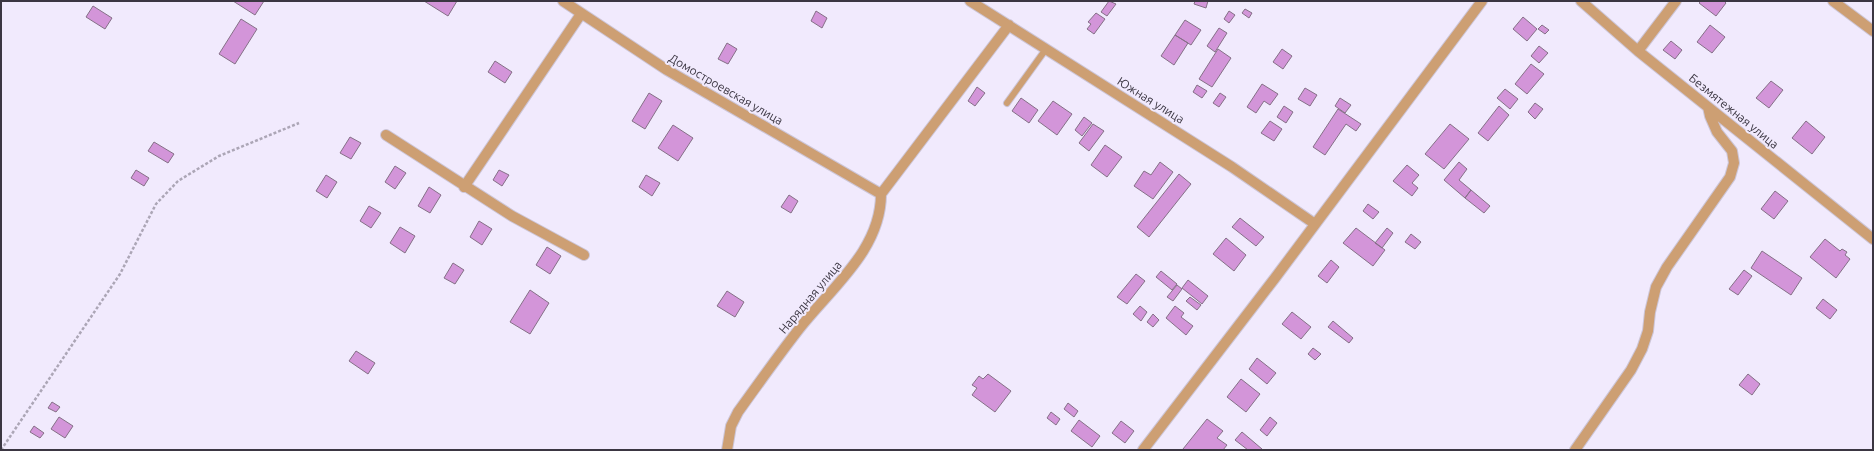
<svg xmlns="http://www.w3.org/2000/svg" width="1874" height="451" viewBox="0 0 1874 451" font-family="Ubuntu,sans-serif">
<style>
.building{fill:#d395d9;stroke:#857087}
.lines{fill:none;stroke-linecap:round;stroke-linejoin:round}
.lane-casing{stroke:#cdc6d8;stroke-width:8}
.street-casing{stroke:#cdc6d8;stroke-width:12}
.path{stroke:#aca6b6;stroke-width:2.5;stroke-dasharray:3 2;stroke-linecap:butt}
.lane{stroke:#cd9f73;stroke-width:6}
.street{stroke:#cd9f73;stroke-width:10}
.labels{text-anchor:middle;dominant-baseline:central;stroke-width:4;stroke-linejoin:round;paint-order:stroke}
.street-label{font-size:12px;fill:#3b3642;stroke:#f1eafd}
</style>
<rect width="100%" height="100%" fill="#f1eafd"/>
<!-- building -->
<path class="building" d="M233,1H264L255,15Z
M424,1H457L448,16Z
M1109,1L1116,4L1107,16L1101,12Z
M1195,1H1208L1206,8L1194,4Z
M1701,1H1724L1726,3L1716,16L1699,3Z
M93,6L112,18L105,29L86,17Z
M1245,9L1252,13L1249,18L1242,13Z
M816,11L827,18L822,28L811,21Z
M1229,11L1235,15L1229,23L1224,19Z
M1096,13L1105,19L1094,34L1087,29L1091,24L1088,22Z
M1523,17L1537,29L1527,41L1513,29Z
M241,19L257,29L235,64L219,54Z
M1185,20L1201,30L1191,45L1175,35Z
M1542,25L1549,30L1545,34L1538,29Z
M1710,25L1725,37L1712,53L1697,42Z
M1219,28L1227,33L1215,52L1207,46Z
M1175,35L1188,43L1174,65L1161,56Z
M1671,41L1682,50L1675,59L1663,50Z
M727,43L737,49L728,64L718,59Z
M1539,46L1548,53L1539,63L1531,56Z
M1218,49L1231,58L1212,87L1199,79Z
M1282,49L1292,56L1283,69L1273,62Z
M495,61L512,72L505,83L488,72Z
M1531,64L1544,74L1527,94L1515,84Z
M1771,81L1783,90L1769,108L1756,98Z
M1262,84L1278,94L1270,105L1264,101L1256,113L1247,107Z
M1197,85L1207,91L1202,98L1193,92Z
M977,87L985,93L975,106L968,101Z
M1305,88L1317,95L1310,106L1298,99Z
M1505,89L1518,99L1510,109L1497,98Z
M649,93L662,101L645,129L632,121Z
M1220,93L1226,97L1219,107L1213,103Z
M1021,98L1038,110L1029,123L1012,111Z
M1340,98L1351,105L1345,113L1335,106Z
M1053,101L1072,114L1057,135L1038,121Z
M1535,103L1543,109L1535,119L1528,112Z
M1284,106L1293,112L1286,123L1277,117Z
M1499,106L1509,115L1488,141L1478,133Z
M1338,109L1361,124L1356,131L1346,124L1325,155L1313,147Z
M1084,117L1092,123L1082,136L1075,130Z
M1270,121L1282,129L1274,141L1261,133Z
M1806,121L1825,137L1812,154L1792,138Z
M1093,124L1104,131L1089,151L1079,143Z
M1450,124L1469,139L1444,169L1425,154Z
M673,125L693,138L678,161L658,148Z
M350,137L361,143L351,159L340,153Z
M154,142L174,154L168,163L148,151Z
M1105,145L1122,157L1107,177L1091,165Z
M1160,162L1173,172L1153,199L1134,186L1144,171L1151,175Z
M1459,162L1467,169L1459,180L1471,190L1465,198L1444,180Z
M1407,165L1419,175L1412,183L1418,188L1412,196L1393,181Z
M395,166L406,173L395,189L385,182Z
M136,170L149,178L144,186L131,178Z
M499,170L509,175L502,186L493,180Z
M1179,174L1191,184L1149,237L1137,227Z
M326,175L337,182L327,198L316,191Z
M646,175L660,183L652,196L639,187Z
M429,187L441,195L430,213L418,206Z
M1471,190L1490,206L1484,213L1465,198Z
M1775,191L1788,201L1774,219L1761,209Z
M789,195L798,201L791,213L781,207Z
M1368,204L1379,212L1373,219L1363,211Z
M369,206L381,213L371,228L360,221Z
M1240,218L1264,237L1256,246L1232,227Z
M479,221L492,229L482,245L470,237Z
M400,227L415,236L405,253L390,243Z
M1356,228L1385,250L1373,266L1343,243Z
M1387,228L1393,233L1382,248L1375,243Z
M1411,234L1421,242L1415,249L1405,242Z
M1226,238L1246,255L1234,271L1213,254Z
M1825,239L1840,251L1842,249L1847,252L1845,255L1850,259L1836,278L1810,257Z
M547,247L561,256L550,274L536,265Z
M1762,251L1802,278L1791,295L1751,268Z
M1331,260L1339,267L1327,283L1318,276Z
M453,263L464,270L455,284L444,278Z
M1744,270L1752,276L1738,295L1729,289Z
M1161,271L1177,284L1172,290L1156,277Z
M1136,274L1145,281L1127,304L1117,297Z
M1188,280L1208,296L1202,304L1182,288Z
M1177,285L1182,289L1173,301L1167,297Z
M530,290L549,303L530,334L510,322Z
M727,291L744,302L735,317L717,306Z
M1190,297L1201,305L1197,310L1186,301Z
M1823,299L1837,310L1830,319L1816,308Z
M1140,306L1147,312L1141,321L1133,314Z
M1175,306L1184,313L1181,317L1193,326L1186,335L1166,318Z
M1292,312L1311,327L1301,339L1282,324Z
M1153,314L1159,320L1153,327L1147,322Z
M1333,321L1353,338L1349,343L1328,327Z
M1313,348L1321,354L1315,360L1308,354Z
M356,351L375,363L368,374L349,361Z
M1257,358L1276,373L1267,384L1249,369Z
M988,374L1011,391L995,412L972,395L977,388L972,385L979,376L983,379Z
M1748,374L1760,384L1752,395L1739,385Z
M1241,379L1260,394L1246,412L1227,397Z
M52,402L60,407L56,412L48,408Z
M1068,403L1078,411L1074,417L1064,409Z
M1051,412L1060,419L1056,425L1047,418Z
M59,417L73,426L65,438L51,429Z
M1270,417L1277,423L1267,436L1260,430Z
M1207,419L1223,431L1217,438L1227,445L1223,450H1184L1183,449Z
M1079,420L1100,436L1092,447L1071,431Z
M1121,421L1134,431L1125,443L1112,433Z
M34,426L44,433L40,438L30,432Z
M1242,432L1262,449L1261,450H1248L1235,440Z"/>
<g class="lines">
<defs>
<path id="lane" d="M1007,103L1046,49"/>
<path id="street" d="M563,1L667,70L881,194
M970,1L1232,167L1315,224
M1581,1L1638,51L1873,239
M1833,1L1873,31
M1638,51L1676,1
M386,135L512,216L584,255
M464,187L581,14
M727,450L731,426L738,412C758,384 778,356 799,329C831,288 881,250 881,194L1009,25
M1143,450L1275,278L1482,1
M1575,450L1631,370L1642,349L1648,331L1650,312L1656,287L1667,267L1730,177L1734,163L1732,151L1717,132L1710,116L1708,107"/>
</defs>
<!-- lane casing -->
<use href="#lane" class="lane-casing"/>
<!-- street casing -->
<use href="#street" class="street-casing"/>
<!-- path -->
<path class="path" d="M1,450L120,274L156,204L178,181L219,156L299,123"/>
<!-- lane -->
<use href="#lane" class="lane"/>
<!-- street -->
<use href="#street" class="street"/>
</g>
<g class="labels">
<!-- street labels -->
<g class="street-label">
<text transform="translate(726 89) rotate(30)">Домостроевская улица</text>
<text transform="translate(1151 100) rotate(32)">Южная улица</text>
<text transform="translate(1734 111) rotate(39)">Безмятежная улица</text>
<text transform="translate(810 297) rotate(-50)">Нарядная улица</text>
</g>
</g>
<!-- border -->
<rect width="1874" height="451" fill="none" stroke="#3b3642" stroke-width="4"/>
</svg>
